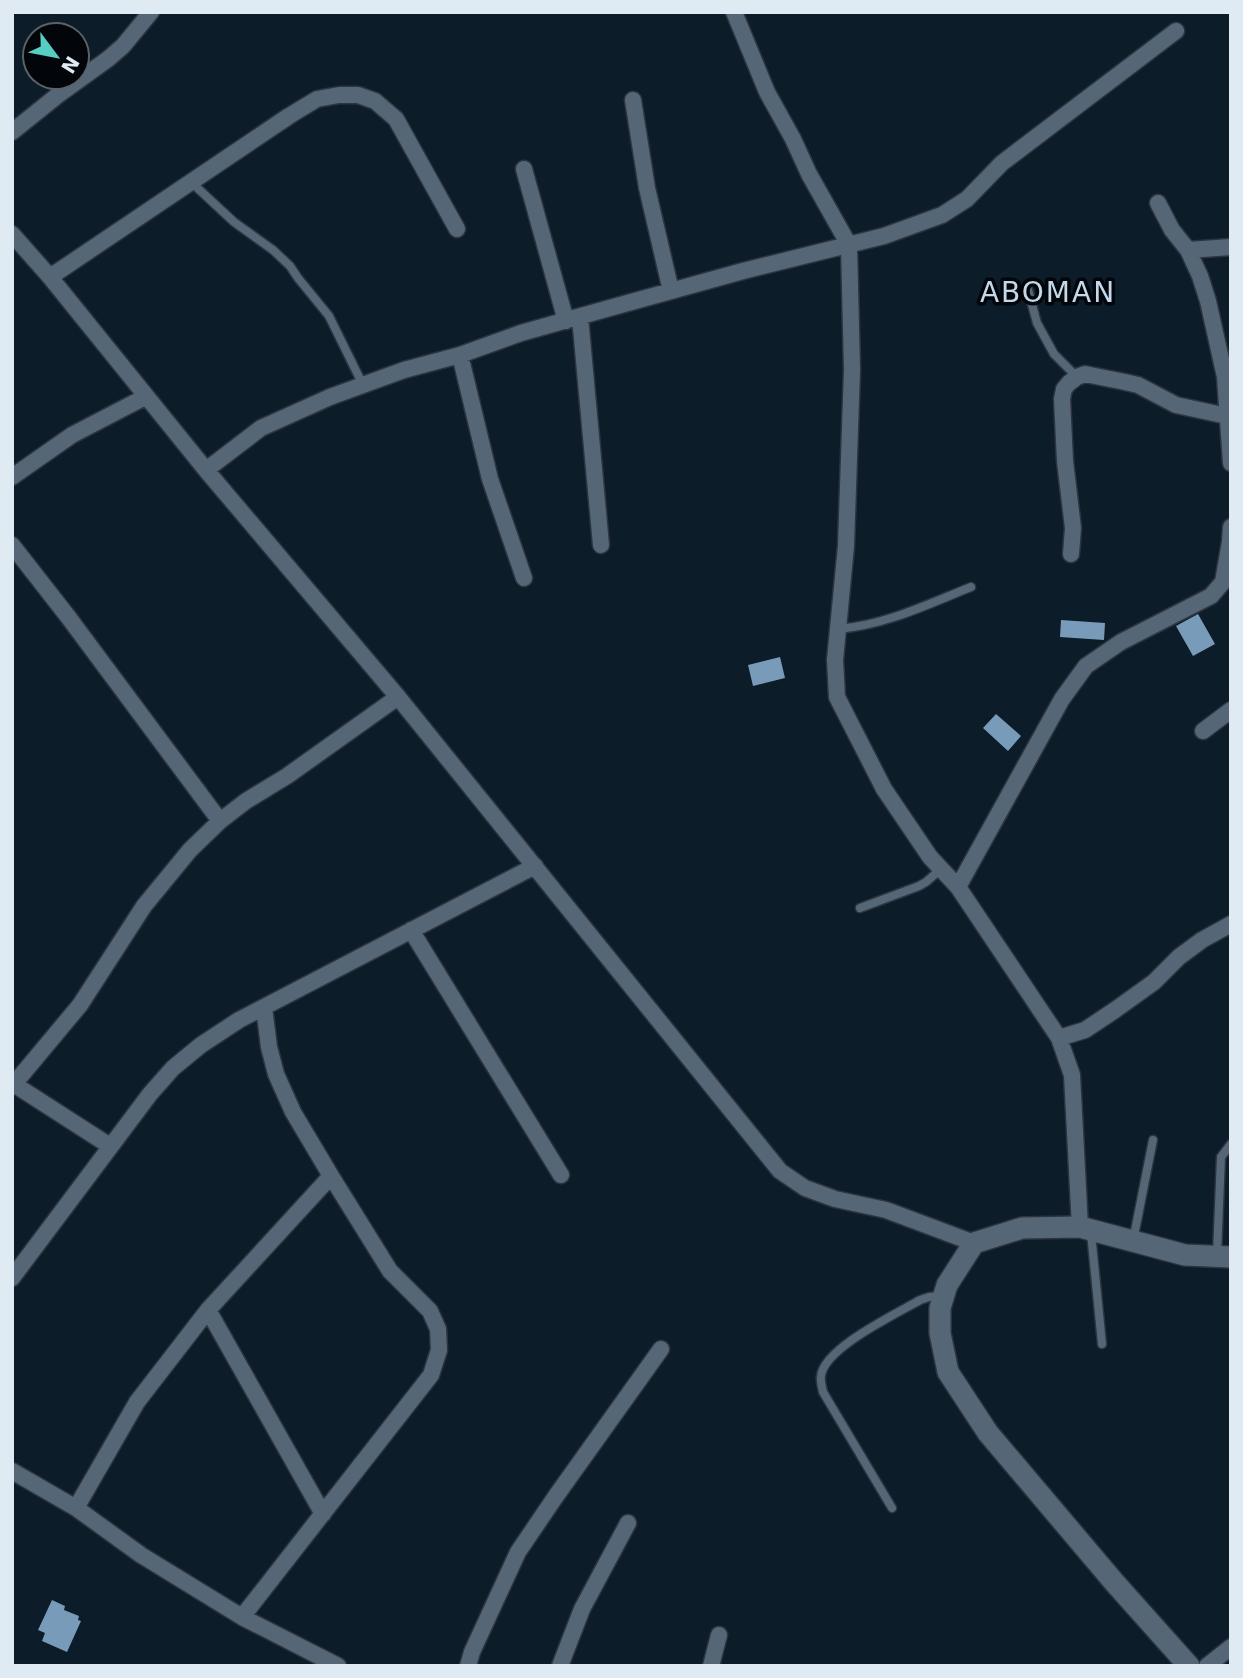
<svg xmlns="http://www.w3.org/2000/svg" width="1243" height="1678" viewBox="0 0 1243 1678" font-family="'DejaVu Sans',sans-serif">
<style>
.building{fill:#789bb9}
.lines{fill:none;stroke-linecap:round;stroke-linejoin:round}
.service-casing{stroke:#2d343e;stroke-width:11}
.minor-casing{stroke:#2d343e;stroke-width:19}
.tertiary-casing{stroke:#2d343e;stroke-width:24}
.service{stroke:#556777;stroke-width:8}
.minor{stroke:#556777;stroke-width:16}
.tertiary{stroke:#556777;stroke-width:21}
.labels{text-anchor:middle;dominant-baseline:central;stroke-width:7;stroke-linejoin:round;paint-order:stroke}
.quarter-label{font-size:28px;letter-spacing:2px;fill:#c4d8ea;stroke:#02060b}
</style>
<rect width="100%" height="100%" fill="#0c1c29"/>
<!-- building -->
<path class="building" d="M1198,614L1215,644L1193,656L1176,626Z
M1061,620L1105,623L1104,640L1060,637Z
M780,657L785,678L753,686L748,665Z
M996,714L1021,736L1008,751L983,728Z
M52,1600L65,1606L64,1610L79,1616L78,1620L81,1621L67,1652L42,1641L45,1633L38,1630Z"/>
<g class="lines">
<defs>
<path id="service" d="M191,182L234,222L273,250L290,266L298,278L329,316L363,385
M1027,286L1037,323L1054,354L1077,377
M838,629C886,625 928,604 971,587
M860,908L919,886L926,882L941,869
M1091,1233L1102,1344
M1133,1241L1153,1140
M1217,1254L1221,1157L1231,1144
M892,1508L823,1392C822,1387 820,1380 821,1376C824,1348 896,1314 920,1300L929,1297L941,1296"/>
<path id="minor" d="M734,12L767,92L793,139L809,174L849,245L852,370L846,546L835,660L837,697L884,789L930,857L958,887L1059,1038L1072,1075L1080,1227
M633,100L647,188L671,291
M12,132L58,95L108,59L123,46L151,12
M524,169L566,321
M1158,203L1172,230L1188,250L1200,276L1208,301L1225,377L1231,463
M12,234L50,277L206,470L398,697L780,1171L805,1188L835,1199L886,1210L974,1243
M1188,250L1231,247
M50,277L289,116L317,99L339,95H358L375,101L396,119L457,229
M580,317L601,545
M460,355L490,479L524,578
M206,470L261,428L330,397L404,370L460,355L521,333L606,309L743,271L884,236L942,215L967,199L1002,163L1176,31
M12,477L72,435L145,397
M12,545L69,618L220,821
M1071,554L1073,528L1065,461L1062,399L1064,389L1069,383L1077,377L1085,374L1125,382L1138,385L1176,405L1227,416
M1203,731L1231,710
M958,887L1062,699L1086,666L1121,642L1211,596L1223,582L1230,542L1231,527
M411,930L561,1175
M1059,1038L1085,1030L1115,1010L1154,982L1179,957L1202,940L1231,924
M12,1083L110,1146
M14,1084L80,1005L144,906L190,850L220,821L246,801L287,776L398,697
M12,1278L150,1094L173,1068L201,1045L239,1020L535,866
M208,1310L323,1514
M12,1471L76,1508L141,1555L242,1617L338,1666
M76,1508L137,1402L208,1310L331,1176
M242,1617L431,1375L439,1350L438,1329L430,1311L390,1271L331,1176L293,1112L276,1074L269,1047L264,1007
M468,1666L472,1652L518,1552L556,1496L661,1349
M560,1666L582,1609L628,1523
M711,1666L719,1635
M1207,1666L1231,1647"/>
<path id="tertiary" d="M1189,1666L1114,1582L988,1433L948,1372L940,1333V1308L947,1285L974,1243L1022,1228L1080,1227L1185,1255L1231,1257"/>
</defs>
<!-- service casing -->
<use href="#service" class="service-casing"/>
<!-- minor casing -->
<use href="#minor" class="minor-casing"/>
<!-- tertiary casing -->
<use href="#tertiary" class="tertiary-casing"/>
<!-- service -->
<use href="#service" class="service"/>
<!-- minor -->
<use href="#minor" class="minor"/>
<!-- tertiary -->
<use href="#tertiary" class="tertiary"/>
</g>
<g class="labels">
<!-- quarter labels -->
<g class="quarter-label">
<text x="1048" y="292">ABOMAN</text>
</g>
</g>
<!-- border -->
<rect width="1243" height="1678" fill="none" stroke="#e0eaf3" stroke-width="28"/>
<!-- north arrow -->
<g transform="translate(56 56) rotate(122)"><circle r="33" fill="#02060b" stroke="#5b6168" stroke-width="2"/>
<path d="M0-5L12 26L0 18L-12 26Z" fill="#57cec2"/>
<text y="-10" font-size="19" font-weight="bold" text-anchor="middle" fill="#e0eaf3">N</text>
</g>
</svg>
